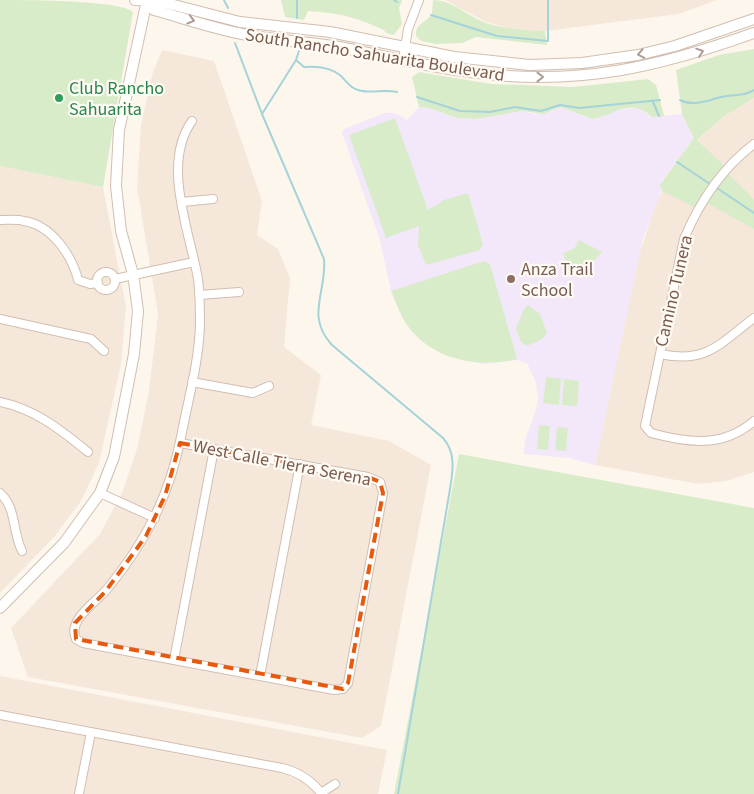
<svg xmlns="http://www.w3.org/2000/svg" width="754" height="794" viewBox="0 0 754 794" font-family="'Source Sans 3',sans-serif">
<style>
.residential{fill:#f5e8da}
.education{fill:#f3e8fa}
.green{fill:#d8ecc9}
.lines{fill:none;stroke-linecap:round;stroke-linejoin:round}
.stream{stroke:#a5d3da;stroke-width:2}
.minor-casing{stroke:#d1beb0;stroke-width:10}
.tertiary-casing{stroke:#d1beb0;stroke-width:12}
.minor{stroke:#fff;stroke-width:8}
.tertiary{stroke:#fff;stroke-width:10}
.oneway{stroke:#af9d94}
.marked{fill:none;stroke:#e8590c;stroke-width:4;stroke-dasharray:10 6;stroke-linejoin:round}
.leisure-dot{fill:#2e9e5b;stroke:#fffaf3;stroke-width:2}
.education-dot{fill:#8d6e63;stroke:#fffaf3;stroke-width:2}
.labels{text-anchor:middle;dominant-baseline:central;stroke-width:4.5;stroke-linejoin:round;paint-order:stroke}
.street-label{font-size:18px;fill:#7a5c4d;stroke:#fffaf3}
.leisure-label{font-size:18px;fill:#27864d;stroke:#fffaf3;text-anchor:start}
.education-label{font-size:18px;fill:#785e54;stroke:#fffaf3;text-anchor:start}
</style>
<rect width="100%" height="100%" fill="#fdf6ec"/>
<!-- residential -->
<path class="residential" d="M445,0H717L679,14L545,31L517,30L486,22Z
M162,50L214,61L262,201L257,235L278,249L290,278L284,347L321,375L311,425L389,441L431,465L381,726L362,738L28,677L11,628L100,534L122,493L137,449L149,391L158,314L137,187L141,125L153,72Z
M754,98V472L726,481L698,484L595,465L639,255L655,206L680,156L723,117Z
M0,166L103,187L126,307L121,364L99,463L81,501L54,537L0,593Z
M0,676L387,750L378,794H0Z"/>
<!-- education -->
<path class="education" d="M419,107L429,108L457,118L477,119L522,111L535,114L550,112L560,107L586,117H599L619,109L638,108L652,117L682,114L694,138L661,182L662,190L643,238L595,465L569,458L524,454L525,440L536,410L538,398L536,383L527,363L517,360L484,364L447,356L421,339L404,320L391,291L380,240L342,133L344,129L385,113H395L407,120Z"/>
<!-- green -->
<path class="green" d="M0,0C24,0 121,0 133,12L103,187L0,166Z
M281,0H402L399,8L402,24L394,35L386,33L384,30C355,17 340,13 308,11L304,20L285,17Z
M433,0C453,0 467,16 486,23C505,29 525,30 545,31L547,45L476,37L462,43L436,44L421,41L416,36C415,23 426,23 432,14Z
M754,49V98L723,117L697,140L727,168L725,171L754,199V229L703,201L698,209L662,191V188L659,186L694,138L682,114L676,70L719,55Z
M419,72L491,84L573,87L648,79L656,85L664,116L652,117C629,97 617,114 593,119L560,107L544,114L522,111L477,119L457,118L429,108L419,107L412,77Z
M395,118L428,210L444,200L468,193L483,244L480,250L426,265L418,245L419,226L386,238L349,135Z
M579,240L602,252L590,265L569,273L563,253L574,249Z
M484,261L490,264L517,359C480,368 436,361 410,329C401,318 397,304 391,291Z
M528,305L540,314L547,333L542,339L527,346L521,342L516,328L525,307Z
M546,377L561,379L559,405L543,403Z
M564,379L579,381L577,406L562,405Z
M539,425L550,426L548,450L537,449Z
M557,427L568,428L566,451L555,450Z
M459,454L754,508V794H394Z"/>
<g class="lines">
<!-- stream -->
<path class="stream" d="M224,0L228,8
M297,0V18
M394,0L397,2
M431,15L497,36L548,41V0
M235,43L262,114
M299,51L296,60L262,114L324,259C327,292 305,316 332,345L443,438C456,452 453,471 450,489L398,794
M296,60L304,67C317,66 331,67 341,76C347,82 350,88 358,90C370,94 383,89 397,92
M417,97L460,111L490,112L515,107L541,111L560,105L579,108L660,100
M680,100C695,108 712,98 727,96C738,94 744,96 754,90
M653,102L659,116
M677,162L710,184
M714,186L754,213"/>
<defs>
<path id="minor" d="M403,60L408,29L419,0
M754,144C721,169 700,201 684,239L645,426L651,433C688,443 723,448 754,421
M182,202L213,199
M0,220C8,220 16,219 24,221C51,225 72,255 78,280L90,284L98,283
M97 281a9 9 0 1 1 18 0a9 9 0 1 1-18 0Z
M115,279L194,262
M199,295L239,292
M0,319L91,339L104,351
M660,354C707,364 719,344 754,318
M192,382L253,393L269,386
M0,402C35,409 61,430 88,452
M180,443L368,477L380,482L383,493L348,683L343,689L334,690L83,643L76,639C67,619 97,602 108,588C146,541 169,497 181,437C188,400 199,362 200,324C200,309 200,294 198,279C190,232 161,164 192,121
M0,493C17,508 12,532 22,551
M100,493L155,518
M174,660L214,449
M260,676L300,464
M0,715L282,768C299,772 311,780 322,794
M321,793L335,784
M79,794L91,732"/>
<path id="tertiary" d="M135,0L158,1L240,22L330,32L454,57L530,65L582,63L638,55L675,46L754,19
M146,2L154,10C187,19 220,31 253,36C282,41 311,42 339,47C385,56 430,68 477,73C579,86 659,67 754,33
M0,608L64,543L100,493L114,457L134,354L138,311L133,274L121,231L116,186L119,130L147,0"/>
</defs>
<!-- minor casing -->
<use href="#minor" class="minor-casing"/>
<!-- tertiary casing -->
<use href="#tertiary" class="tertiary-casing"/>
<!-- minor -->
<use href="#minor" class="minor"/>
<!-- tertiary -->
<use href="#tertiary" class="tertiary"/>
</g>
<!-- one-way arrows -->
<defs><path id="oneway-chevron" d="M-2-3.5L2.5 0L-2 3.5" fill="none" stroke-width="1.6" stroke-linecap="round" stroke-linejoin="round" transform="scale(1.25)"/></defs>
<g class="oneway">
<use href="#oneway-chevron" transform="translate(191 20) rotate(16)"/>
<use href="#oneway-chevron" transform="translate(700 52) rotate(-19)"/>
<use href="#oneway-chevron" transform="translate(641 54) rotate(169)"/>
<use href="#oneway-chevron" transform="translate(540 77)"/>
</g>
<!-- marked area -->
<path class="marked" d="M180,443L368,477L380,482L383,493L348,683L343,689L76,639L75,623L105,592L146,536L165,496Z"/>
<!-- markers -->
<circle class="leisure-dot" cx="59" cy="98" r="5"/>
<circle class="education-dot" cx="511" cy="279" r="5"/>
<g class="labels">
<!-- street labels -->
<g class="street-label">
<text transform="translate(375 55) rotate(9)">South Rancho Sahuarita Boulevard</text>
<text transform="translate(674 291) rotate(-77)">Camino Tunera</text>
<text transform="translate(282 463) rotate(11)">West Calle Tierra Serena</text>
</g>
<!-- leisure labels -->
<g class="leisure-label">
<text x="69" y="88">Club Rancho<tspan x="69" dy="21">Sahuarita</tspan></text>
</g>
<!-- education labels -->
<g class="education-label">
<text x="521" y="269">Anza Trail<tspan x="521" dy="21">School</tspan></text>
</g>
</g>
</svg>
